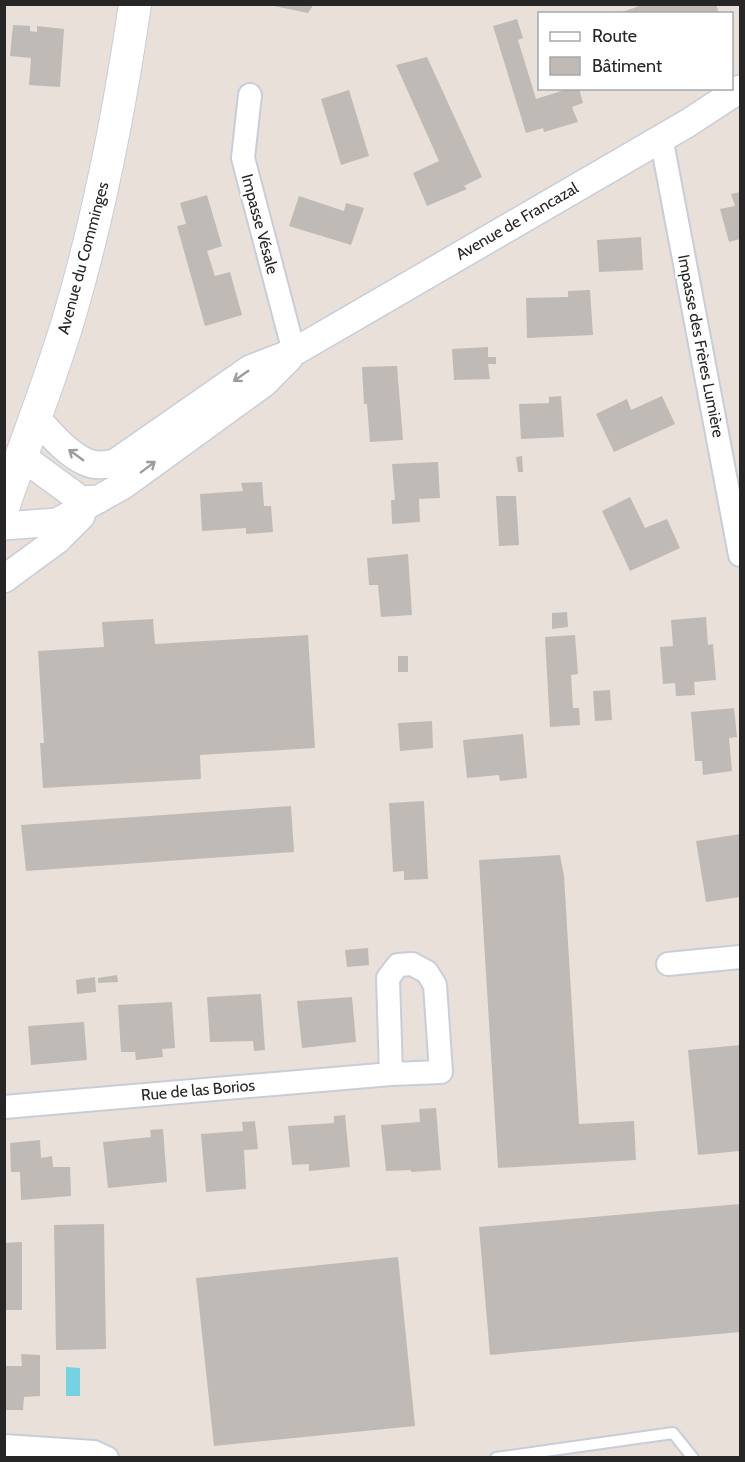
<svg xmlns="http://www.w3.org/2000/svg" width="745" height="1462" viewBox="0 0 745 1462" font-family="Cabin,sans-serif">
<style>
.water{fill:#75d2e1}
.building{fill:#c0bab6}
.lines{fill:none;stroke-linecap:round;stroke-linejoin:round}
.service-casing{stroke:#c8cdd7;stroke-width:14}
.minor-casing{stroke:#c8cdd7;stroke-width:26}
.tertiary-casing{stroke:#c8cdd7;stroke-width:30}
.secondary-casing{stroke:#c8cdd7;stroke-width:34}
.service{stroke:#fff;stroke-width:10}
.minor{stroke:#fff;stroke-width:22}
.tertiary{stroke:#fff;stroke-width:27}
.secondary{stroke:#fff;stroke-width:32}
.oneway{stroke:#9d9d9d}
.labels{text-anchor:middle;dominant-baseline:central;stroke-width:5;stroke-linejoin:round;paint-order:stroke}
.street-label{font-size:16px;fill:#262626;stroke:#fff}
</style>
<rect width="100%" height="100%" fill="#e8e0d9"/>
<!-- water -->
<path class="water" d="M66,1367L80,1368V1396H66Z"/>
<!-- building -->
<path class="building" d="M264,4H314L308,13Z
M645,4H716L719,14H617Z
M517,19L523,38L518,40L536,99L571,88H579L583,103L572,107L578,122L544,132L543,128L526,133L493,26Z
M13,25L30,26V31L37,32V26L64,29L60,87L29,85L31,58L10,56Z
M427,57L482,177L464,186L467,189L427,206L413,173L439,161L396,65Z
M349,90L369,156L341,165L321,99Z
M740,192V239L729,242L720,209L735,206L731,194Z
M207,195L222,246L207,251L215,276L230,272L242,315L205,326L177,226L186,224L180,203Z
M299,196L344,211L346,203L364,208L351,245L289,226Z
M641,237L643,270L599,272L597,240Z
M590,290L593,335L527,338L526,298L568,297V291Z
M488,347V357H496V364H488L490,379L454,380L452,349Z
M397,366L403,440L370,442L367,404H364L362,367Z
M561,396L564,437L521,439L519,404L549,403V397Z
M662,396L675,424L614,452L596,414L627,399L631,410Z
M522,456L523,472H518L516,457Z
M438,462L440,498L419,499L420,522L392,524L391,500H395L392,464Z
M262,482L264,506H271L273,532L246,534V528L202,531L200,494L243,491L241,483Z
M496,496H516L519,545L499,546Z
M630,497L645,528L667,519L680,548L630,571L602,511Z
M408,554L412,615L381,617L378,585H369L367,558Z
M567,612L568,627L552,629V613Z
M706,617L708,645L713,644L716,680L694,682L695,695L676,696L675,683L663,684L660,647L673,646L671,620Z
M153,619L155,644L308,635L315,748L200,755L201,779L43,788L40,743H44L38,651L104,647L102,622Z
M575,635L578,674L571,675L573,708H579L580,725L550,727L545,637Z
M398,656H408V672H398Z
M610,690L612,720L595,721L593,691Z
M734,708L737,737L729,738L732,771L703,775L702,761H695L691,712Z
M432,721L433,748L400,751L398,723Z
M523,734L527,778L500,781L499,775L467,778L463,740Z
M424,801L428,879L404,880V871L393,872L389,803Z
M291,806L294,852L26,871L21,825Z
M740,834V897L706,902L696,841Z
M560,855L564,876L579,1124L634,1121L636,1160L498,1168L479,860Z
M368,948L369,965L347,967L345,950Z
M117,975L118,982L98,983V978Z
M95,977L96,992L77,994L76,980Z
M261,994L265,1050L254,1051L253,1041L210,1042L207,997Z
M352,997L356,1042L302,1048L297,1001Z
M172,1002L175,1048L162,1049L163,1057L136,1060L135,1052H121L118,1005Z
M84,1022L87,1060L31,1065L28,1026Z
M740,1045V1151L698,1155L688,1050Z
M436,1108L441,1170L411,1172V1170L386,1171L381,1125L420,1122L419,1109Z
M345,1115L350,1167L309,1171V1164L292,1165L288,1126L334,1123V1116Z
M255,1121L258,1149L244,1150L246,1189L206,1192L201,1134L243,1131L242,1122Z
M163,1129L167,1182L108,1188L103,1142L151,1137L150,1130Z
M40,1140L41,1158L52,1156L53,1167H70L71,1196L21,1200L20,1172H11L10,1143Z
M740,1204V1332L490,1355L479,1227Z
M104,1224L106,1349L56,1350L54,1225Z
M22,1242V1310H4V1243Z
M398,1257L415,1426L214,1446L196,1278Z
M21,1354L40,1355V1396L24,1397L23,1410H4V1366H22Z"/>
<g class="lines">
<defs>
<path id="service" d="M496,1458L673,1433L693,1458"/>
<path id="minor" d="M250,95L243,158L294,352
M661,137L740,555
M668,964L740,957
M4,1107L391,1074L441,1072L435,985L427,972L412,964L398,965L388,978L391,1074
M4,1446L94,1452L107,1458"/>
<path id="tertiary" d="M35,417C50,433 66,453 86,462C94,466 106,465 115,463L250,369L294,352L688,123L740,89
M21,456L81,500L99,499
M4,526L57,522L122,486L264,383L289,358
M4,579L57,540L81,516"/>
<path id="secondary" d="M4,505C26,440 52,377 71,311C100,211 120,108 135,4"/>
</defs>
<!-- service casing -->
<use href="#service" class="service-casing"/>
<!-- minor casing -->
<use href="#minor" class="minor-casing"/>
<!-- tertiary casing -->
<use href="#tertiary" class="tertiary-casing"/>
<!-- secondary casing -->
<use href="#secondary" class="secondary-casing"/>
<!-- service -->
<use href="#service" class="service"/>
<!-- minor -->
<use href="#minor" class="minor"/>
<!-- tertiary -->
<use href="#tertiary" class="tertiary"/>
<!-- secondary -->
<use href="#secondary" class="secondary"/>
</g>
<!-- one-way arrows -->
<defs><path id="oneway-shaft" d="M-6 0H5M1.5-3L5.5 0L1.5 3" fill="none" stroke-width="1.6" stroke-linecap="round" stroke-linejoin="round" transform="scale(1.5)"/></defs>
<g class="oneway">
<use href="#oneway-shaft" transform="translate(241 376) rotate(145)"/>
<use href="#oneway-shaft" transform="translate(76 455) rotate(-144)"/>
<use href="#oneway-shaft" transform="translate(148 467) rotate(-37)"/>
</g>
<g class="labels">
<!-- street labels -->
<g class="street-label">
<text transform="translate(517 221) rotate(-30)">Avenue de Francazal</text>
<text transform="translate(260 224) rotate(75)">Impasse Vésale</text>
<text transform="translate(83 258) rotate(-75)">Avenue du Comminges</text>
<text transform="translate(701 346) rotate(79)">Impasse des Frères Lumière</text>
<text transform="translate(198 1090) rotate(-5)">Rue de las Borios</text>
</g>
</g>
<!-- border -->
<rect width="745" height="1462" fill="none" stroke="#262626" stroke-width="12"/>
<!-- legend -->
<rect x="538" y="12" width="195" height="78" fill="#ffffff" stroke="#a8a8a8" stroke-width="1.5"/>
<rect x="550" y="32" width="30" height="9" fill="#ffffff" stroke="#a8a8a8" stroke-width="1.5"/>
<text x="592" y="42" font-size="18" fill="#262626">Route</text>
<rect x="550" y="57" width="30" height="18" fill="#c0bab6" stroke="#a8a8a8" stroke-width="1.5"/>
<text x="592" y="72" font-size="18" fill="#262626">Bâtiment</text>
</svg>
